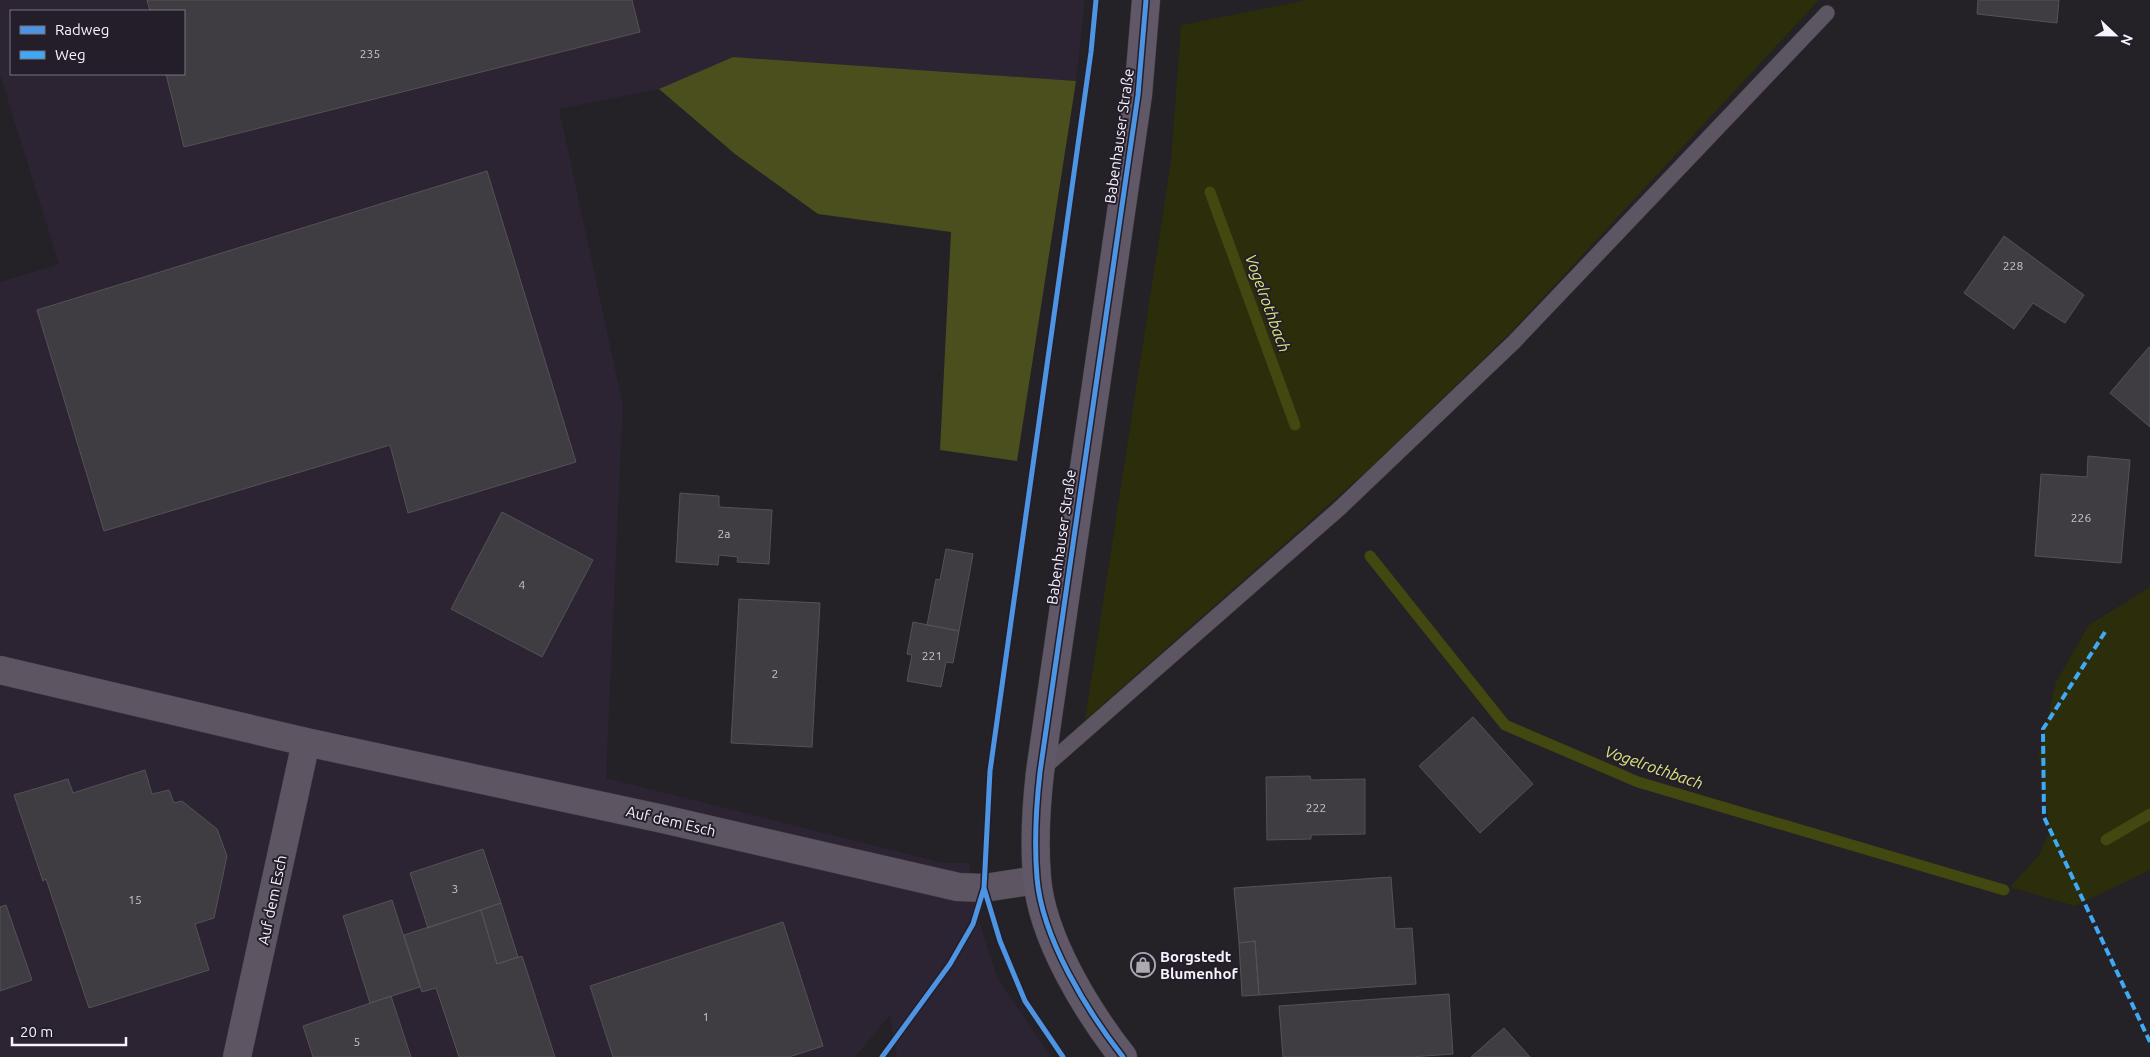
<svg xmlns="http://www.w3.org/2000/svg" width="2150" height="1057" viewBox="0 0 2150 1057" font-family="Ubuntu,sans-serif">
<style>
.built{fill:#2c2333;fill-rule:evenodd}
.green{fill:#2b2d0b}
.forest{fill:#4b4f1d}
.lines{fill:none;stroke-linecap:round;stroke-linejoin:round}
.stream{stroke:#434710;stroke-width:11}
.building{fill:#403d42;stroke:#555257}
.lane-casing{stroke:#3d3b40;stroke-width:16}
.street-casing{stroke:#3d3b40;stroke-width:29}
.secondary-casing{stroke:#3d3b40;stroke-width:29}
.lane{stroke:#5d5662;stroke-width:15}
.street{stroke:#5d5662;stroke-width:28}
.secondary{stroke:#605767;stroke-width:28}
.quiet{stroke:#3fa9f5;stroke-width:4;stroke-dasharray:8 4;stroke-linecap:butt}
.cycleway-casing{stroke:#241e2a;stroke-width:8}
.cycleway{stroke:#4d94e3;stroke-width:5}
.labels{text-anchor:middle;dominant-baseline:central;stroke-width:4;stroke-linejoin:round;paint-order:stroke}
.number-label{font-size:12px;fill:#c9c5cd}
.street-label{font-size:15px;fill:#f7f2fb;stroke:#241e2a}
.poi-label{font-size:15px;font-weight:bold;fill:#f7f2fb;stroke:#241e2a;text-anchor:start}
.water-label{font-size:16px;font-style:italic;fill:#dbe57c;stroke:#241e2a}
</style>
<rect width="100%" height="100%" fill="#242127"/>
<!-- built -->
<path class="built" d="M0,0H1085L1076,81L733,57L659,89L559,109L623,405L606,778L943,863H969L977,914L997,977L1051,1057H897L890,1015L855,1057H0V282L59,264L0,75ZM11,11H184V74H11Z"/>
<!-- green -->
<path class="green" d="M1308,0H1819L1511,332L1368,470L1085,720L1171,161L1181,25Z
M2150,587V870L2075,906L2010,887L2039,855L2050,831L2039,755L2056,682L2089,625Z"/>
<!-- forest -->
<path class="forest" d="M733,57L1076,81L1017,461L940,450L951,232L818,214L735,154L659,89Z"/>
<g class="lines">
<!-- stream -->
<path class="stream" d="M1210,192L1295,425
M1370,556L1505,725L1638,782L2004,890
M2106,840L2150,814"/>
</g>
<!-- building -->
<path class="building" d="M147,0H632L640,32L184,147L166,74H184V11H150Z
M1978,0H2059L2057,23L1977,14Z
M487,171L576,462L408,513L390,445L104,531L37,310Z
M2004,236L2084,295L2065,323L2033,303L2014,329L1964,293Z
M2149,347L2150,348V427L2110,393Z
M2088,456L2130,460L2121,563L2035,556L2041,474L2087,477Z
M680,493L719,496V507L772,510L769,564L737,562L738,557L719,555L718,565L676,562Z
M502,512L593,560L542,657L451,609Z
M946,549L973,554L959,631L927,625L936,579L940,580Z
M739,599L820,603L812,747L731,743Z
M913,622L959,631L953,663L946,662L941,687L907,681L912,655L907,654Z
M1473,717L1533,784L1480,833L1419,766Z
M145,770L152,794L169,790L174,803L182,801L217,829L227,856L214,918L195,924L209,970L89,1008L46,879L43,881L14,795L68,779L73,793Z
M1310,776L1311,780L1365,779V834L1311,835V839L1267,840L1266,777Z
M483,849L501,903L428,928L410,873Z
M1391,877L1395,929L1412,928L1416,984L1259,995L1255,941L1239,943L1234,888Z
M392,900L420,987L370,1003L343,916Z
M501,903L518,957L497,964L481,910Z
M6,905L32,980L0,991V907Z
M481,910L497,964L522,956L555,1057H459L436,988L422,992L404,935Z
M783,922L823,1046L789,1057H613L590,986Z
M1255,941L1259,995L1242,996L1239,943Z
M1449,994L1453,1054L1411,1057H1283L1279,1006Z
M391,996L411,1057H313L303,1026Z
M1504,1028L1530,1057H1471Z"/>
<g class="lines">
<defs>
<path id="lane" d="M1040,771L1340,508L1514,342L1827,13"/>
<path id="street" d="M0,670L306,742L663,819L958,887L984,888L1037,880
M237,1057L306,742"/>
<path id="secondary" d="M1123,1057C1087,1011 1042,938 1037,878C1034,842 1036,807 1040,772L1138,95L1146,0"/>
</defs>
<!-- lane casing -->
<use href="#lane" class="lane-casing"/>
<!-- street casing -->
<use href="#street" class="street-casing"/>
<!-- secondary casing -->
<use href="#secondary" class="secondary-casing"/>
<!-- lane -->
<use href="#lane" class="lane"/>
<!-- street -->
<use href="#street" class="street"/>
<!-- secondary -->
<use href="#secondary" class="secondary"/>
<!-- quiet -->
<path class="quiet" d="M2105,632L2043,729L2044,817L2150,1042"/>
<defs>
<path id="cycleway" d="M984,888L1000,941L1025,1001L1063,1057
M882,1057L950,964L973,924L984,888L990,771L1091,52L1096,0
M1123,1057C1087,1011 1042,938 1037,878C1034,842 1036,807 1040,772L1138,95L1146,0"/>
</defs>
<!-- cycleway casing -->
<use href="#cycleway" class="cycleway-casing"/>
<!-- cycleway -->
<use href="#cycleway" class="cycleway"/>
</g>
<!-- icons -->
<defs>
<symbol id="shop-ring" viewBox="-11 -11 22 22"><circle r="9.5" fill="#241e2a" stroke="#ada9b1" stroke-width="1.5"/><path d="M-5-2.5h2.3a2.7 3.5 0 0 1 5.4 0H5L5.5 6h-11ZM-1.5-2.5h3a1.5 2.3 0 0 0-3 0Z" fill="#ada9b1"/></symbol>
</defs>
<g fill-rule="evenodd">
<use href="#shop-ring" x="1129" y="951" width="28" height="28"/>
</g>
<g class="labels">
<!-- number labels -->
<g class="number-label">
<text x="370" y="53">235</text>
<text x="2013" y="265">228</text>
<text x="2081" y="517">226</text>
<text x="724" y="533">2a</text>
<text x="522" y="584">4</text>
<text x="932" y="655">221</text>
<text x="775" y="673">2</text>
<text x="1316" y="807">222</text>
<text x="455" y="888">3</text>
<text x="135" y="899">15</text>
<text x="706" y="1016">1</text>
<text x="357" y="1041">5</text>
</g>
<!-- street labels -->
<g class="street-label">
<text transform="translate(1119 136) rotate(-82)">Babenhauser Straße</text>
<text transform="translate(1061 537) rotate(-82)">Babenhauser Straße</text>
<text transform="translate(671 821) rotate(13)">Auf dem Esch</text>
<text transform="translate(272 900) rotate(-78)">Auf dem Esch</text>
</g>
<!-- poi labels -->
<g class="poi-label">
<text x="1160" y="956">Borgstedt<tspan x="1160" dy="17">Blumenhof</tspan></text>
</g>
<!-- water labels -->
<g class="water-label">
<text transform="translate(1268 303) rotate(70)">Vogelrothbach</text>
<text transform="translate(1654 767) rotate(19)">Vogelrothbach</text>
</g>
</g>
<!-- legend -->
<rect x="10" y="10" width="175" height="65" fill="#241e2a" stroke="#78737e"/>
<rect x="20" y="26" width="25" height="8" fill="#4d94e3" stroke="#78737e"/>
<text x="55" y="35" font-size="15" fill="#f7f2fb">Radweg</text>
<rect x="20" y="51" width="25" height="8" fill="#3fa9f5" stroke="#78737e"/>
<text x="55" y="60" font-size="15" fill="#f7f2fb">Weg</text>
<!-- north arrow -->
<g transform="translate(2115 35) rotate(112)" stroke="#241e2a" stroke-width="4" paint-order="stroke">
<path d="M0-4L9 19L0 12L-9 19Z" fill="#f7f2fb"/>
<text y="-8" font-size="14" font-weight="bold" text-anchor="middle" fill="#f7f2fb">N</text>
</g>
<!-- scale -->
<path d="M12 1037v8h114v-8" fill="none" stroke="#f7f2fb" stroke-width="2.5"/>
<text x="20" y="1037" font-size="15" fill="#f7f2fb" stroke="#241e2a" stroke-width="4" paint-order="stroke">20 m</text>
</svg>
